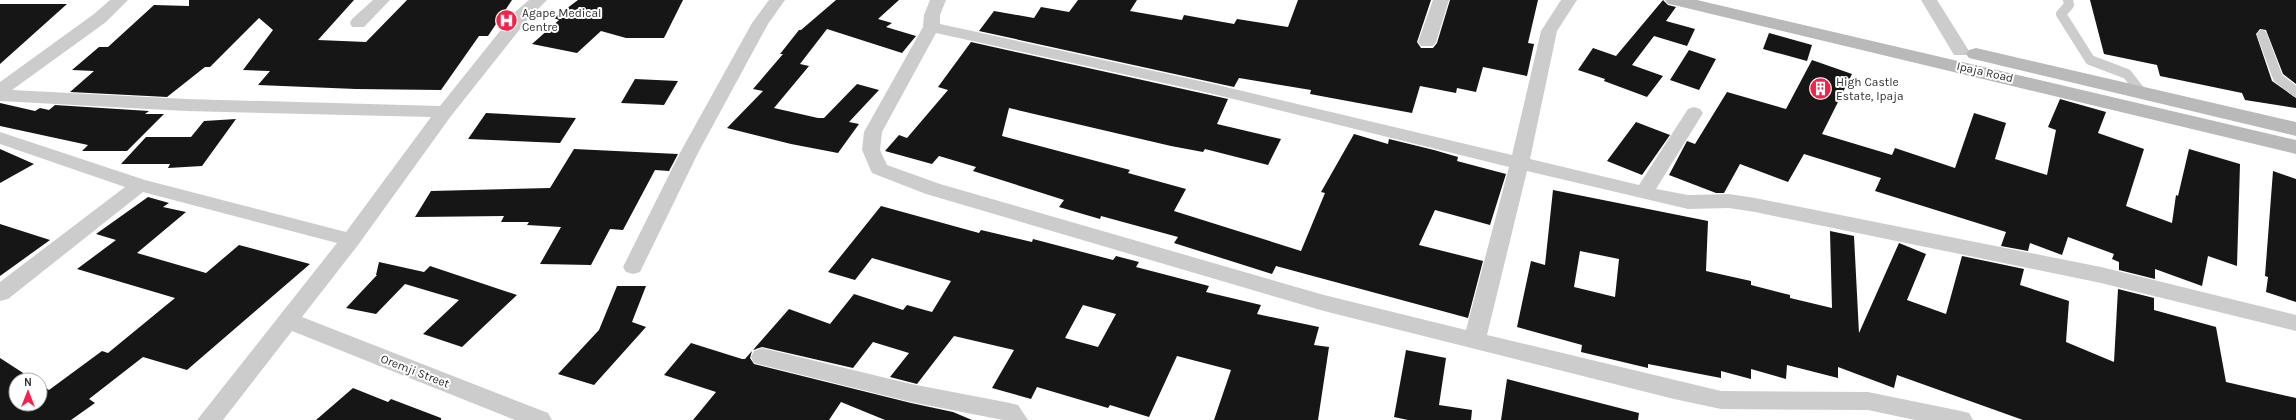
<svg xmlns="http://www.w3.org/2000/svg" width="2296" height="420" viewBox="0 0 2296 420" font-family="Karla,sans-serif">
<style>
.building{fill:#161616;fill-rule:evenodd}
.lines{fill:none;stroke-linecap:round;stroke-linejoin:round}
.lane{stroke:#ccc;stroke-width:10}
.street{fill:#ccc;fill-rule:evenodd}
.secondary{fill:#b9b9b9;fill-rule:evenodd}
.labels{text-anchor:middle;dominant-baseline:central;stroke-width:4;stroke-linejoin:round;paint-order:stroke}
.poi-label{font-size:12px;fill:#2f2f2f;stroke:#fff;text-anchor:start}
.street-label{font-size:12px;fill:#2f2f2f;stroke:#fff}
</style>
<rect width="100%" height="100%" fill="#fff"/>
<!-- building -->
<path class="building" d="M189,0H354L318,40L366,42L407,0H512L488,36H479L441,90L356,89L258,85L270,71L243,70L273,30L259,18L210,67H205L167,97L70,92L94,71L72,70L99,47H108L154,5L189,6Z
M578,0H683L664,38H626L601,31L577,53L532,44L559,20L554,18Z
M836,0H899L878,19L892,23L886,27L916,36L902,53L827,29L800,64L809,66L774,108L818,118H824L857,84L879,90L849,122L859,124L838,153L791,144L727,128L763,91L753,89L783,54H780L799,30H801Z
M1078,0H1137L1130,11L1182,20L1184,15L1234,24L1237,19L1288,27L1298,0H1431L1417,42L1421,48H1433L1437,43L1450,0H1538L1528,43L1534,44L1527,76L1483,67L1476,92L1457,88L1456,93L1420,86L1412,113L1310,94L1311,90L1239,78L1234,87L979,31L994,11L1034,18L1041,7L1069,12Z
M1663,0L1668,5L1676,7L1666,21L1695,29L1687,46L1654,36L1632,65L1663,76L1647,97L1604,81L1605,79L1578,70L1593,48L1616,56Z
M2090,0H2296V84L2283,74L2266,30L2260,29L2256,34L2272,81L2296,98V108L2245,100L2242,93L2160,76L2157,65L2104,54Z
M0,4H67L0,64Z
M1769,33L1812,45L1807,61L1763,49Z
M971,42L1228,99L1217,124L1281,139L1268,165L1205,149L1203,152L1171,146L1009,108L1002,136L1130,170L1128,173L1186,189L1174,211L1301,251L1325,193L1321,192L1354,134L1388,144L1389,139L1434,150L1458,157L1457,161L1506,174L1490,225L1435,210L1419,245L1483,261L1468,318L1276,266L1272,274L1174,243L1178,237L1101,216L1100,219L1059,207L1064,200L973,171L976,167L939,156L932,164L885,151L899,135L907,138L948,90L938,87Z
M1689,50L1716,59L1699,90L1670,80Z
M1812,60L1852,74L1822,134L1892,155L1895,148L1955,168L1974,113L2006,123L1995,159L2047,175L2056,130L2048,127L2060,99L2106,112L2098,133L2144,149L2126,206L2172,223L2176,195L2178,196L2189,149L2240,164L2237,266L2208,256L2202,286L2155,269V279L2119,270V262L2112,259L2114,254L2068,237L2062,255L2030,243L2028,251L2001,246L2006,232L1875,191L1881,178L1804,154L1788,182L1740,164L1724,193H1716L1669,175L1687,141L1695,144L1727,92L1786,109Z
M635,79L678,81L664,105L621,103Z
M0,103L35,111L40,108L49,110L55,105L149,111L145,114H164L127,151H82L88,145L0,126Z
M486,113L576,118L560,143L468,139Z
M236,119L202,166L168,168L170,164H121L146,137H191L204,121Z
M1636,122L1670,135L1642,175L1607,161Z
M0,149L34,164L0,183Z
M574,149L678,154L669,171L655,170L623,230L610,229L591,265L540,264L561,227L527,225L529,222H501L504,216L415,217L431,191L550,188Z
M2273,171L2296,179V302L2266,292L2268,277L2265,276Z
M1553,190L1708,221L1706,271L1751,281V285L1790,295V298L1832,308L1830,231L1854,236L1859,333L1899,243L1926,254L1907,300L1946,314L1962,256L2024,269L2020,285L2069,301L2066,342L2114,362L2118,289L2154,298V310L2216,327L2226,382L2296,398V420H2023L1897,375L1894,388L1838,367V378L1787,365L1786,379L1751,369V379L1721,371V378L1648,364V368L1581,352L1582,345L1517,327L1531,261L1545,265ZM1580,251L1619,259L1615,297L1574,287Z
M148,197L169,203L163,207L186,212L137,253L206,273L239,245L310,264L187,370L143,357L89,399L95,403L71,420H0V358L34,380H16V404H40V384L49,390L102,351L108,353L175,298L77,269L116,240L96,234Z
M881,206L979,233L981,230L1032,242L1033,239L1113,260L1116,256L1139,262L1136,267L1209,286L1206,292L1261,305L1257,314L1319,327L1314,345L1329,347L1318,420H1214L1231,370L1177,356L1149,417L1110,405L1108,408L1037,387L1031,399L992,388L1014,350L954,336L917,384L890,377L909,353L873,342L853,368L762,347L753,350L789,309L830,324L854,294L903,310L907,305L932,312L951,281L872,258L855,280L828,272ZM1083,305L1116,314L1098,347L1065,338Z
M0,224L50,240L0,276Z
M379,262L424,272L430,266L517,295L462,347L423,334L459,300L405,284L376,314L346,308L377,275H376Z
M617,286H646L632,322L646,327L594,385L558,374L599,330Z
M691,343L742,359H745L752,351L750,358L754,364L911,403L953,412L972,420H885L841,402L829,420H693L716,392L664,375Z
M1406,350L1446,358L1439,405L1472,410L1471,420H1408L1394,417Z
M1507,379L1639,413L1638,420H1501Z
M353,388L388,402L391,399L441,418V420H316Z"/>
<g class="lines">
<!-- lane -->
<path class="lane" d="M2068,0L2069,5L2061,14L2090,60L2127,74L2142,93
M2262,35L2278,78L2296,92"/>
<!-- street -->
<path class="street" d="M110,0H128L106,22L12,90L186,99L440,106L516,11L529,0H547L528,19L451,116L358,245L302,317L548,413L552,420H515L292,331L223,420H197L337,243L143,192L8,299L0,301V282L125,187L0,144V132L145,180L346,232L431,117L186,111L0,101V82L94,14Z
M373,0H390L364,27H352L350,23L352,19Z
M769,0H785L768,24L699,151L640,272L633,274L626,272L623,267L681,151L752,23Z
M930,0H946L940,15V24L1209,83L1512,155L1541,31L1561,0H1577L1557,31L1530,159L1639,185L1688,109L1694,107L1700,109L1703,113L1656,189L1688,195L1729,194L1755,198L2101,267L2296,315V331L2101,283L1755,212L1729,208L1688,209L1527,171L1487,335L1721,391L1868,392L1961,411L1969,413L1973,420H1915L1868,410L1721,409L1674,399L1324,311L926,194L872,173L862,150L864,132L923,27L924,15ZM936,33L1209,93L1509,167L1466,330L1324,295L940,184L887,165L880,150L882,132Z
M1433,0H1449L1436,42L1433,46H1421L1418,42Z
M1921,0H1937L1969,51L1966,55H1954Z
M762,348L911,384L1010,403L1018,405L1028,420H1003L911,402L754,363L751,357L754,351Z"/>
<!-- secondary -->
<path class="secondary" d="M1665,0H1697L2296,140V154L1674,5L1668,4Z
M1976,48L2296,122V136L1969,58L1966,54L1969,50Z"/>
</g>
<!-- icons -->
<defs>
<symbol id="hospital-disc" viewBox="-11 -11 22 22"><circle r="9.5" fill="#f72048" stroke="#fff"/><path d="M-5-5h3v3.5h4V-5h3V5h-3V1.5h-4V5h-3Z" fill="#fff"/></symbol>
<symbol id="building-disc" viewBox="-11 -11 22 22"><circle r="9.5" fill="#f72048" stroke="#fff"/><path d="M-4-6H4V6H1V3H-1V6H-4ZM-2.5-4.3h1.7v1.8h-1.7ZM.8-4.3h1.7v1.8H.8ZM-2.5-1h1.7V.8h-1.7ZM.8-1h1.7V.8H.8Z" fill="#fff"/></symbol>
</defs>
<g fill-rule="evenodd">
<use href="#hospital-disc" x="494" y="8" width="25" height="25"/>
<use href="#building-disc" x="1808" y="76" width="25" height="25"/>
</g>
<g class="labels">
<!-- poi labels -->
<g class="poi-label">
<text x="522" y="13">Agape Medical<tspan x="522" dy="14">Centre</tspan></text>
<text x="1836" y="82">High Castle<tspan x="1836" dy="14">Estate, Ipaja</tspan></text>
</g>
<!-- street labels -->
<g class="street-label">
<text transform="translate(1985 72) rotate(13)">Ipaja Road</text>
<text transform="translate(415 371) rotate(21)">Oremji Street</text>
</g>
</g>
<!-- north arrow -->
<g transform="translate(28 392)"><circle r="19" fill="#ffffff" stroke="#acacac"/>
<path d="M0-3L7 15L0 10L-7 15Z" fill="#f72048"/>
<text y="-6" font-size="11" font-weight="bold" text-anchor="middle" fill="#2f2f2f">N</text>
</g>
</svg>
